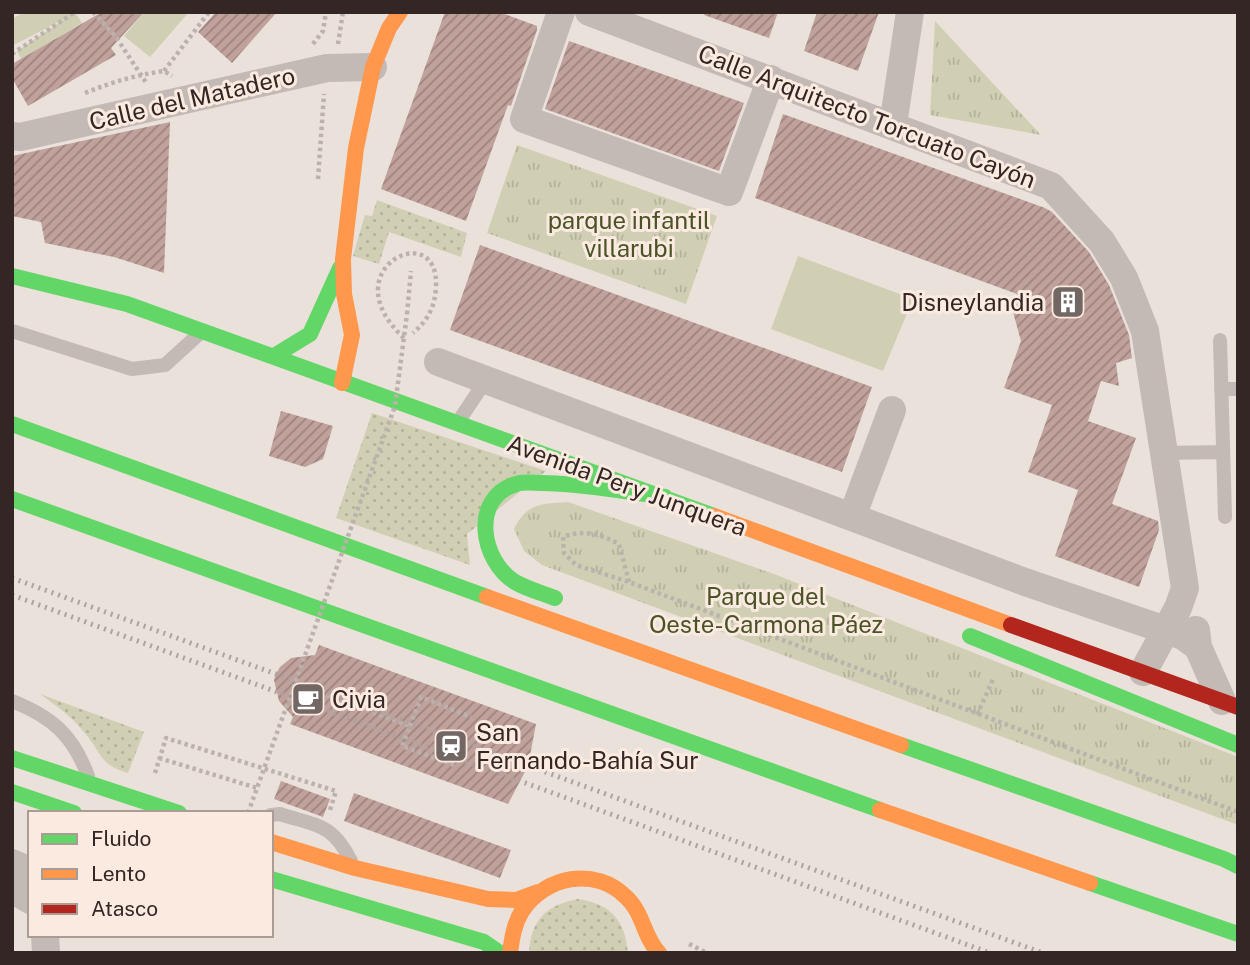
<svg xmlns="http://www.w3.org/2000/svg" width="1250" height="965" viewBox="0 0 1250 965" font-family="'Public Sans',sans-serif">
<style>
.grass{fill:url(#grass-dots)}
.park{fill:url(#park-tufts)}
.garden{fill:#d0cfb4}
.building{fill:url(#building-hatch)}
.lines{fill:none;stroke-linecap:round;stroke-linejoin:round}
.path{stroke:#bcb2ad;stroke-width:4.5;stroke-dasharray:3.5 3.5;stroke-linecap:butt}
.lane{stroke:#c3b9b5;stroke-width:14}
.street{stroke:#c3b9b5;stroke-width:28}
.fast{stroke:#63d668;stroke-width:16}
.slow{stroke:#ff974d;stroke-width:16}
.jam{stroke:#b3261e;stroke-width:16}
.rail{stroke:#aba39f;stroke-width:5;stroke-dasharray:2 5;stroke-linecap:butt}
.path-bridge{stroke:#bcb2ad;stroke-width:4.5;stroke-dasharray:3.5 3.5;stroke-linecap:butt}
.labels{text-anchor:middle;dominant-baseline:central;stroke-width:6;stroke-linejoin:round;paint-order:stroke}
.street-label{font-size:24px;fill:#332624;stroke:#faeae0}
.park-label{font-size:24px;fill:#495326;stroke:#faeae0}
.poi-label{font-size:24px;fill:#332624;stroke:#faeae0;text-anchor:start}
</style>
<defs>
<pattern id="grass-dots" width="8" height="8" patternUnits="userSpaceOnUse" patternTransform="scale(1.75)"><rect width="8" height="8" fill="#d0cfb4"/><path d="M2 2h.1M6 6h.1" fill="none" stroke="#b3b29b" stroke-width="1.8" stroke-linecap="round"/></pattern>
<pattern id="park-tufts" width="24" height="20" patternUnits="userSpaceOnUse" patternTransform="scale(1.75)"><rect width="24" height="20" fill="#d0cfb4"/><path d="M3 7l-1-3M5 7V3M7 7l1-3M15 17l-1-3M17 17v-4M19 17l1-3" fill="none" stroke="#b3b29b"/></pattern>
<pattern id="building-hatch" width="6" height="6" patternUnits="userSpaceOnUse" patternTransform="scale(1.75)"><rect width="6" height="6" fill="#c0a19b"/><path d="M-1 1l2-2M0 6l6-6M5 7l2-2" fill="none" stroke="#9d837e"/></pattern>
</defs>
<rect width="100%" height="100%" fill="#ebe1db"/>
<!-- grass -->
<path class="grass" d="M377,200L467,233L461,257L389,232L379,264L353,256L365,215L372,216Z
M372,413L546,471L467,534L470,565L336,518Z
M40,694L144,732L128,773C97,764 102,751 82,730C70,715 55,705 40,694Z
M578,899C611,904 625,920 628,953H529C531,920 546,905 578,899Z"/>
<!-- park -->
<path class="park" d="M935,21L1041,135L930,115Z
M517,145L717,216L686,304L487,233Z
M568,502L774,574L1238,757V825L542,565L524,551L514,529C527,502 542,504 568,502Z"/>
<!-- garden -->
<path class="garden" d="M24,12H75L82,23L21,59L17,51L66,18L12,46V19Z
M144,12H189L150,57L124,36Z
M798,256L913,299L883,371L771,329Z"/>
<!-- building -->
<path class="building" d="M102,12H144L111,48L116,55L28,106L12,78V64Z
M216,12H277L232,63L198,32Z
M445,12H499L537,26V30L511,106L508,105L466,221L381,189Z
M705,12H778L769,38L704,15Z
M817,12H879L858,71L804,51Z
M569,41L744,103L719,171L545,109Z
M783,114L1045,208L1052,212L1089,252L1109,285L1129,335L1132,358L1116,363L1119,386L1101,381L1088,421L1136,438L1112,504L1158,521L1159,530L1139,587L1055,556L1078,490L1028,472L1052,405L1004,388L1021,341L1013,312L1017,294L755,198Z
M170,122L164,273L114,257L45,243L41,222L12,216V156Z
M480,245L872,387L842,472L450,330Z
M281,411L333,426L323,459L305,467L269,456Z
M319,645L536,724L528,766L508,804L290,724L293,717L279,701L274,680L276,674L280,667L291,658L315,655Z
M281,781L330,799L323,817L274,799Z
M354,793L511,850L500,878L344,821Z"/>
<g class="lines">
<!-- path -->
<path class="path" d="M93,12L116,37L147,84
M313,44L323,31L326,12
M338,44L343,12
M12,54L75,12
M164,71L209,12
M85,93C112,82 136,75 164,71L172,76
M318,179L324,94
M407,314L411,271
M404,338C329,269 440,216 436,287C435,307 428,320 413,333
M629,582L619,544C600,534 584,529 563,537L564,553L576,565L629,582L1238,812
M294,683L410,726
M977,715L994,677
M159,758L257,788
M155,773L166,738L336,791L330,810
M689,944L707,953"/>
<!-- lane -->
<path class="lane" d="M12,331L132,369L165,365L199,334
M1220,340L1225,517
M1221,389H1238
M458,422L486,380
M1164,453L1223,452
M12,701C52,717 73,735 88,776
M271,815L280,814C317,826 332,823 351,861"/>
<!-- street -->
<path class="street" d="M561,12L524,119L729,192L771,79
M589,12L1051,186L1102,242L1124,278L1145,331L1185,588L1178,608L1143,672
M893,125L910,12
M12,136L20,137L327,68L373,67
M438,362L1025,582L1183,636L1198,647
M852,517L892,410
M1196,630L1198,647L1222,701
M12,863L30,871
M12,891L20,894L30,900
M45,935L46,953"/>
<!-- fast -->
<path class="fast" d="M12,276L127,304L714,516
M274,356L310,334L340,268
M12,424L487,597
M12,499L880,810
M555,598C542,593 527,589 515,582C481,561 470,498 516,484C523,481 535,483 543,483C584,484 624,491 665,497
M970,636L1238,745
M901,745L1224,859L1238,866
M12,758L179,813
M12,792L74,813
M271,879L484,942L500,953
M1090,883L1238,934"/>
<!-- slow -->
<path class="slow" d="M342,383L352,335L344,294L343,259L356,148L373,67L389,28L400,12
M714,516L1011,625
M487,597L901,745
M880,810L1090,883
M271,842L355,868L488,899L516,900L538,892
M510,953C512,938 514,924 522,911C545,876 595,866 626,897C643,912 644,938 659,953"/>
<!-- jam -->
<path class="jam" d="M1011,625L1238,707"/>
<!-- rail -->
<path class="rail" d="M12,578L1043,953
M12,595L990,953"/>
<!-- path-bridge -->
<path class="path-bridge" d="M454,765L402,746L421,697L471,717
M248,813L395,406L407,314"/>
</g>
<!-- icons -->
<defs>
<symbol id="building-square" viewBox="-11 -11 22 22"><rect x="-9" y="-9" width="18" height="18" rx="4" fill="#736764" stroke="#faeae0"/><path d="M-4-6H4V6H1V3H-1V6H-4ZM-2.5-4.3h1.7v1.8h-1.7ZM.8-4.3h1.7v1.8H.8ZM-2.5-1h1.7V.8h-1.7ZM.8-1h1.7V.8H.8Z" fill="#fff"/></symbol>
<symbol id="cafe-square" viewBox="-11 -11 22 22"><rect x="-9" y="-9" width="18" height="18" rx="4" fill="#736764" stroke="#faeae0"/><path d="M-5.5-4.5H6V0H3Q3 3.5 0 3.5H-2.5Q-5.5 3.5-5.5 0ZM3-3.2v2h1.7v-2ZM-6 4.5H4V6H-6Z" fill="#fff"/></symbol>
<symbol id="station-square" viewBox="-11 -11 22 22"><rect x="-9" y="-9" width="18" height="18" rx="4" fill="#736764" stroke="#faeae0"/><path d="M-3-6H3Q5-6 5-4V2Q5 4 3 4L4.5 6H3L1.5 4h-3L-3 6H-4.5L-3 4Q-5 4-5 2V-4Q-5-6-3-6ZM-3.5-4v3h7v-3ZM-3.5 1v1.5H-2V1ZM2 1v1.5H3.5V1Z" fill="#fff"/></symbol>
</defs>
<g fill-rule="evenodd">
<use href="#building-square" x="1049" y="283" width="38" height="38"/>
<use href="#cafe-square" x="289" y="680" width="38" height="38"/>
<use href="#station-square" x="432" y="727" width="38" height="38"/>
</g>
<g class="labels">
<!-- street labels -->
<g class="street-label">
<text transform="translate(192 98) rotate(-13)">Calle del Matadero</text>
<text transform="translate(867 116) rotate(21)">Calle Arquitecto Torcuato Cayón</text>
<text transform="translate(627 485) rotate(20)">Avenida Pery Junquera</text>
</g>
<!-- park labels -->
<g class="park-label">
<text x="629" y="220">parque infantil<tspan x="629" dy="28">villarubi</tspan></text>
<text x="766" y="596">Parque del<tspan x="766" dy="28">Oeste-Carmona Páez</tspan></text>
</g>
<!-- poi labels -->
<g class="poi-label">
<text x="1044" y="302" text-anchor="end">Disneylandia</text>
<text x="332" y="699">Civia</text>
<text x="476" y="732">San<tspan x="476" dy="28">Fernando-Bahía Sur</tspan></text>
</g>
</g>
<!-- border -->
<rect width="1250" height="965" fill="none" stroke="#332624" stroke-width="28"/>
<!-- legend -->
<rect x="28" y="811" width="245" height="126" fill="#faeae0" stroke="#aa9c95" stroke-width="2"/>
<rect x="42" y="834" width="35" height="10" fill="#63d668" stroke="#aa9c95" stroke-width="2"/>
<text x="91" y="846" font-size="21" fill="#332624">Fluido</text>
<rect x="42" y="869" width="35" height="10" fill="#ff974d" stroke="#aa9c95" stroke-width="2"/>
<text x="91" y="881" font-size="21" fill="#332624">Lento</text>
<rect x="42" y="904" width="35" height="10" fill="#b3261e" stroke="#aa9c95" stroke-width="2"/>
<text x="91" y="916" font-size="21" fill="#332624">Atasco</text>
</svg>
